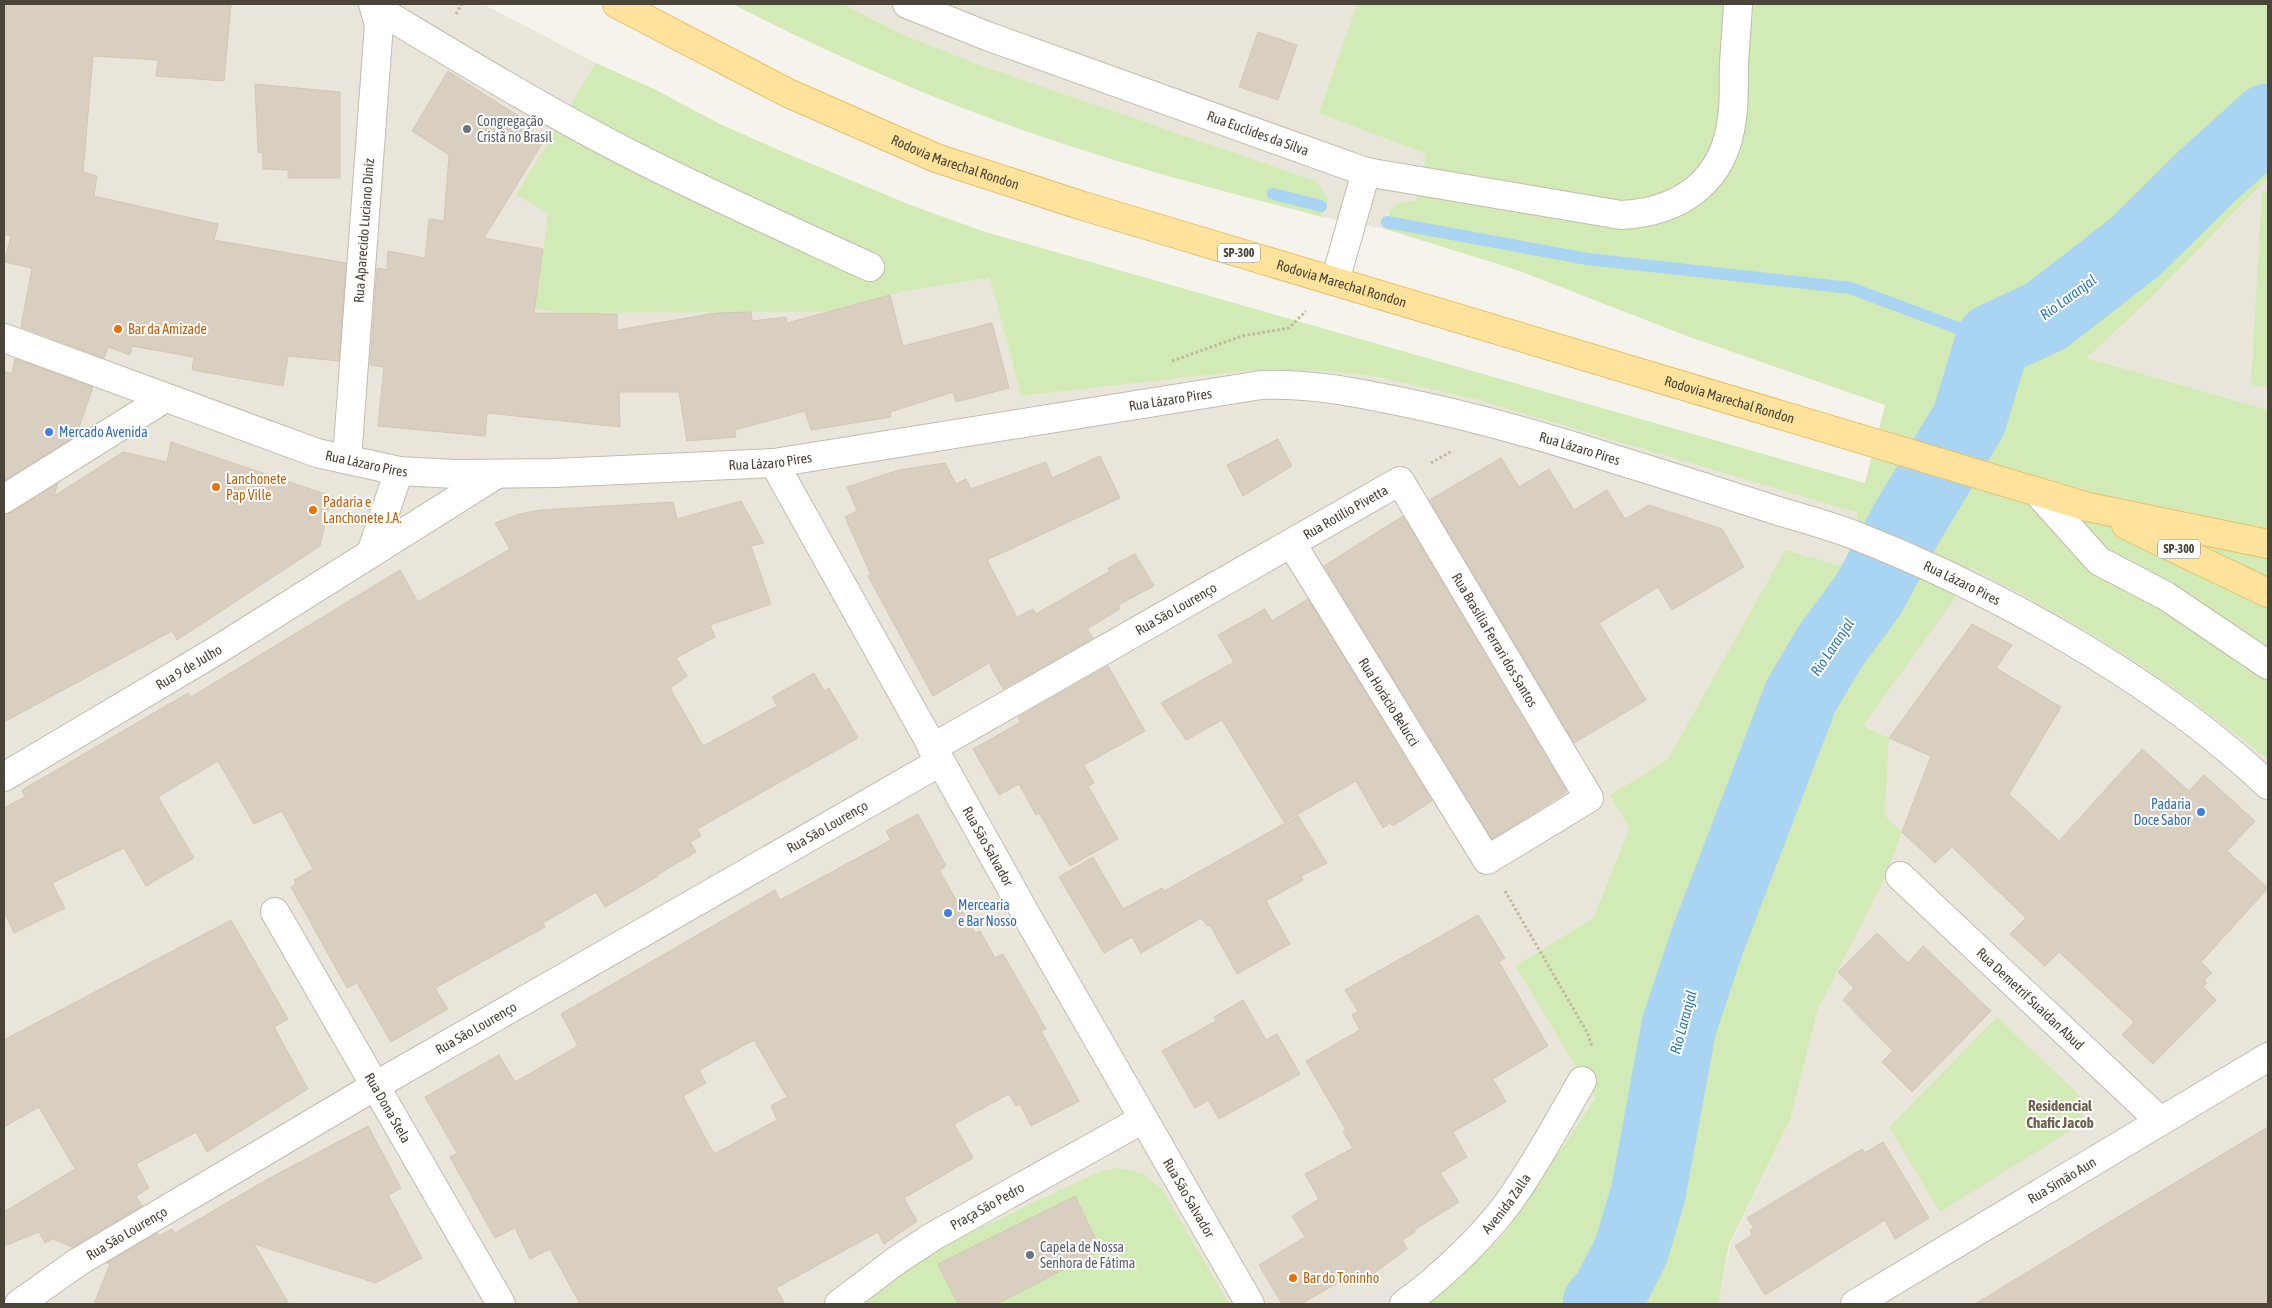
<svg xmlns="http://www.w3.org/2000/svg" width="2272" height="1308" viewBox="0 0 2272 1308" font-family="'Asap Condensed',sans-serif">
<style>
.residential{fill:#eae5da}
.green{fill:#d2eab5}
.water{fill:#a9d4f2}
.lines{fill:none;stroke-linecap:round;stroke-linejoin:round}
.stream{stroke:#a9d4f2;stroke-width:12}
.river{stroke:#a9d4f2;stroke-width:75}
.building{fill:#d8cfc1;stroke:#d3c7b4;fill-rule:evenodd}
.minor-casing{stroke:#c2bbae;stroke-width:30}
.major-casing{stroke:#e6c16a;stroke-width:30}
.path{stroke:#c4b79f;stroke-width:3;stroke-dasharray:2.5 2.5;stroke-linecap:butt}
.minor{stroke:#fff;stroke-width:28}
.major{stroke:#ffe39c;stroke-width:28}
.worship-dot{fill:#6b7280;stroke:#fff;stroke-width:2}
.food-dot{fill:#e8710a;stroke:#fff;stroke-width:2}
.shop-dot{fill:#3f7fe0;stroke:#fff;stroke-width:2}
.labels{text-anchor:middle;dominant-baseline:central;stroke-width:4;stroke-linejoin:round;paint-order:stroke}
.shield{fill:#fff;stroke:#817c74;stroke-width:1}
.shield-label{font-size:12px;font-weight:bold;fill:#4b4439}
.worship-label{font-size:14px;fill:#5b616d;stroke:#fff;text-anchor:start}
.street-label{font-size:14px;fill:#4b4439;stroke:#fff}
.food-label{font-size:14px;fill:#c56008;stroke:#fff;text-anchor:start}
.shop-label{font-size:14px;fill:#366cbe;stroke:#fff;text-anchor:start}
.water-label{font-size:15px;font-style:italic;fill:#2e7ab2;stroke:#fff}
.neighbourhood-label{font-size:15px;font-weight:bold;fill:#6e6250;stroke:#fff}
</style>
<rect width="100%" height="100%" fill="#f6f3ec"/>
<!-- residential -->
<path class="residential" d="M4,4H483L596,63L517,195L548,213L535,309L565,313L825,312L905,291L991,278L1021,396L1255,370H1310L1373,376L1478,400L1858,513L1846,562L1836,565L1785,551L1668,759L1610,795L1629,827L1593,918L1515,966L1595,1097L1505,1233L1467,1271L1429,1304H4Z
M843,4H1357L1320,113L1426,154L1416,201L1387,214L1385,229L1322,217L1328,198L1316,181L980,65L899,33Z
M2268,178V410L2087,358L2152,297Z
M1970,566L2021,593L2120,651L2193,699L2268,760V1304H1722L1719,1300L1730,1245L1790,1120L1817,1011L1881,884L1889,738L1863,726L1954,600Z"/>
<!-- green -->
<path class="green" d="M733,4H843L899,33L980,65L1316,181L1328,198L1322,217C1244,196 1165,177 1089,152C966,114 847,63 733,4Z
M1357,4H2268V178L2152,297L2087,358L2268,410V760C2174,682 2079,623 1970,567L1954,600L1863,726L1889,738L1885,816L1902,832L1882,884L1817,1011L1790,1120L1729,1245L1719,1300L1722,1304H1429L1467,1271L1505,1233L1595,1098L1515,966L1593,918L1629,828L1610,795L1668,759L1785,550L1836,565L1846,562L1858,513L1478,400L1373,376L1310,370H1255L1021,396L990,278L905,291L825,312L565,313L535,309L548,213L516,195L596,63L652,88L720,124L781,151L908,204L982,231L1865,483L1885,405L1687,336L1514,269L1385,229C1387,210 1394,200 1416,201L1426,154L1319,113Z
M2262,191H2268V387L2251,385Z
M1997,1017L2076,1092C2086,1104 2086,1117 2075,1128L1940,1212L1889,1127Z
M1118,1168L1142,1173L1162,1189L1229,1304H862C931,1244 1019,1211 1101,1171Z"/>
<!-- water -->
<path class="water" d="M2268,107V141L2177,210L2135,247L2181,184Z"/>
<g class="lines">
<!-- stream -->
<path class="stream" d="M1273,194L1321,206
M1387,222L1587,259L1850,288L1993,341"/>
<!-- river -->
<path class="river" d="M1600,1304L1608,1296L1631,1251L1648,1194L1679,1026L1707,942L1801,696L1830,647L1869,594L1908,521L1969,420L1993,341L2046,316L2135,247L2206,177L2268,121"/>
</g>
<!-- building -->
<path class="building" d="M4,4H231L224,81L156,76L158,60L93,56L83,172L97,176L94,196L218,224L214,240L346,263L339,361L288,356L283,386L192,370L194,357L132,346L130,355L108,347L104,358L21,327L32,268L4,262L11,236L4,234Z
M1258,32L1297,45L1278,100L1239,87Z
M448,71L523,119L518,127L543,142L484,238L543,249L534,313L617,314V330L715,313L751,312L752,321L786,317L787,323L890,295L903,346L992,323L1009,388L956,402L953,392L890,412L891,417L811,430L805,411L735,430L736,437L687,441L679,392H619L620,427L487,413L485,436L378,426L384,367L370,365L377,268L387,270L388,251L425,258L429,219L444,221L449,155L412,131Z
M255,84L340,92V178H288V170L263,169V153L258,152Z
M15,359L93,387L76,436L4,481V371L12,374Z
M1278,439L1292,466L1243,496L1227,465Z
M171,442L331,496L320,546L177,640L172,631L4,722V514L12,512L58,483L54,496L123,452L167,462Z
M1100,456L1120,498L987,560L1017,617L1033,609L1036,614L1110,571L1108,568L1135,554L1154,586L1118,605L1120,609L1087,629L1093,638L1003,689L989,663L933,696L868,576L871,575L845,517L857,511L847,487L899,470L945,463L956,484L966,479L971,489L1046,462L1052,478Z
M1501,458L1519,487L1549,469L1574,510L1607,490L1625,519L1649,505L1722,529L1744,567L1672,610L1658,587L1599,623L1646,700L1574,743L1429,500Z
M741,501L764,543L751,546L771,604L710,625L715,637L676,658L687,676L670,688L703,746L777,706L772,697L814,673L824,691L829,688L858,738L697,829L701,836L690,842L696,852L657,875L658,876L605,907L596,892L543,923L545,927L435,988L448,1009L391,1042L357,983L347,988L291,887L296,884L294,880L313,869L282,811L254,824L218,761L158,797L194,858L146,886L124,848L52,883L65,908L14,933L4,911V808L25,797L22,790L188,693L191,697L400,570L418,602L510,549L495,523L519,514L541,510L673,502L677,519Z
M1403,516L1567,792L1492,839L1324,566Z
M1308,599L1432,801L1393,826L1390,823L1383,828L1356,781L1284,822L1222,720L1186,740L1161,703L1234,662L1218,635L1265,609L1272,621Z
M1972,624L2012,645L1996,668L2061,707L2009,794L2059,841L2142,749L2189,791L2204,775L2255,821L2227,851L2268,888L2201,962L2212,973L2204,980L2207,983L2203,987L2216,1000L2153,1064L2122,1035L2134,1022L2059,952L2045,966L2010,934L2026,918L1952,847L1935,863L1902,832L1931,756L1889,738Z
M1108,666L1145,731L1084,765L1094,783L1088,786L1118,839L1070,866L1039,813L1036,815L1019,784L999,795L973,749L1021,722L1018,717Z
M918,814L946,866L939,870L975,933L980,931L995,958L1003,954L1046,1029L1041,1031L1079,1101L1031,1126L1020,1104L1016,1106L1009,1094L954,1124L973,1158L904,1198L917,1221L884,1244L878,1232L776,1288L785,1304H580L550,1249L530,1259L515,1228L495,1238L450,1157L457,1153L425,1097L499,1055L515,1082L578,1046L561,1014L775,890L780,900L891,840L886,831ZM754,1040L787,1097L771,1106L777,1120L714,1154L683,1096L706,1083L699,1070Z
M1298,816L1327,863L1301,876L1303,880L1266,901L1290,944L1237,974L1210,925L1207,926L1201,918L1141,953L1132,937L1104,953L1059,877L1093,857L1123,909L1162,888L1164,891Z
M1478,915L1505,958L1499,962L1548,1046L1493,1079L1506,1102L1453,1132L1467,1157L1440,1173L1459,1202L1414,1230L1415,1232L1402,1240L1407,1249L1365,1280L1360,1270L1301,1304H1282L1259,1265L1305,1237L1292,1216L1319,1199L1305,1174L1353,1148L1343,1132L1346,1130L1306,1061L1360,1030L1352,1015L1358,1011L1345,990Z
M231,920L288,1019L274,1027L308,1089L207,1152L196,1132L136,1164L149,1188L136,1196L142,1206L72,1247L53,1239L45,1243L39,1232L4,1246V1212L75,1169L39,1107L4,1127V1040Z
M1877,933L1908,963L1923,946L1991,1011L1912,1092L1882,1062L1893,1051L1843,1000L1854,988L1838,972Z
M1243,1000L1266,1040L1277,1034L1300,1074L1219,1119L1208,1100L1195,1108L1162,1051L1216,1021L1214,1017Z
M368,1126L401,1188L388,1195L422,1258L376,1283L254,1244L289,1304H94L110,1264L107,1263L157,1233L159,1236L172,1229L175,1233L268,1179Z
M2268,1127V1304H1975L2098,1229Z
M1883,1142L1929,1218L1895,1239L1885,1220L1765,1295L1735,1246L1752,1235L1750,1230L1754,1228L1747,1218L1862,1149L1865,1153Z
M1075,1196L1101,1250L997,1304H958L938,1264Z"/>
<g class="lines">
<defs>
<g id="minor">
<path id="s1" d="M907,4L987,36L1366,172L1621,215C1681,212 1725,181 1732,118C1735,100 1733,82 1734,64C1735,44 1737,24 1738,4"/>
<path d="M376,8C461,59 547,112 636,157C713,196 792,231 870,267"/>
<path d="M1335,281L1366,172"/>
<path id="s2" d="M4,338L317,453L399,471L455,474L555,473L774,463L1261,385C1307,383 1348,391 1393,400C1468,415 1543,436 1617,460C1670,476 1722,493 1775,510C1801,518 1828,525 1854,535C1995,590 2158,681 2268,785"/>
<path id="s3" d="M347,459L379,24L373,4"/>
<path id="s4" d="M774,463L1028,918L1250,1304"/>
<path d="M2037,492L2099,561L2166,596L2268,665"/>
<path d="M4,499L165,398"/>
<path d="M371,553L399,471"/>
<path id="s5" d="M932,748L1400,481L1589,798L1487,860L1292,544"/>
<path id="s6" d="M4,777L219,649L497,474"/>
<path id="s7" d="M1900,876L2159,1120"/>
<path id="s8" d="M275,912L501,1304"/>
<path id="s9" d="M19,1304L78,1262L375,1086L940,762"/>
<path id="s10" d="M839,1304L897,1260L932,1237L1143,1119"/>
<path id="s11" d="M1404,1304C1442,1277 1492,1229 1517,1190C1541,1155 1561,1117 1582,1081"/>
<path id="s12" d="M1855,1304L2268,1057"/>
</g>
<g id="major">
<path id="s13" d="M617,4L788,93L936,158L1083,206L2088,507L2268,544"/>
<path d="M2126,525L2268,593"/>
</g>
</defs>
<!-- minor casing -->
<use href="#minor" class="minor-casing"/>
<!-- major casing -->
<use href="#major" class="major-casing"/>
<!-- path -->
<path class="path" d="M456,14L462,4
M1172,361L1242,336L1289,328L1306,311
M1431,463L1452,451
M1505,891L1588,1034L1592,1047"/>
<!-- minor -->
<use href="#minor" class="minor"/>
<!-- major -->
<use href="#major" class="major"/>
</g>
<!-- markers -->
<g class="worship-dot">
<circle cx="467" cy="129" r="5"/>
<circle cx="1030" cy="1255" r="5"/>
</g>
<g class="food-dot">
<circle cx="118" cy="329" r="5"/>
<circle cx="216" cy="487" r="5"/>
<circle cx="313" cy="510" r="5"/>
<circle cx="1293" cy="1278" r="5"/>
</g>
<g class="shop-dot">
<circle cx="49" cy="432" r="5"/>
<circle cx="2201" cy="812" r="5"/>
<circle cx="948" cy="913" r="5"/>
</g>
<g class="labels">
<!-- shield labels -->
<g class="shield">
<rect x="1218" y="243.5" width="42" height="19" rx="4"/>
<rect x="2158" y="539.5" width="42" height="19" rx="4"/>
</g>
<g class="shield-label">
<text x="1239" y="253">SP-300</text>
<text x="2179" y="549">SP-300</text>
</g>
<!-- worship labels -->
<g class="worship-label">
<text x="477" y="121">Congregação<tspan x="477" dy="16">Cristã no Brasil</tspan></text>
<text x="1040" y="1247">Capela de Nossa<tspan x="1040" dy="16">Senhora de Fátima</tspan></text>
</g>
<!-- street labels -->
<g class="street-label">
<text stroke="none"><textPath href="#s1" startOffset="374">Rua Euclides da Silva</textPath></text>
<text stroke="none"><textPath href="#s13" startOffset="374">Rodovia Marechal Rondon</textPath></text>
<text stroke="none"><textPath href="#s3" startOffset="229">Rua Aparecido Luciano Diniz</textPath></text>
<text stroke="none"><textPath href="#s13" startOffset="779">Rodovia Marechal Rondon</textPath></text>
<text stroke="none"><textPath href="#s2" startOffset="1194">Rua Lázaro Pires</textPath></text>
<text stroke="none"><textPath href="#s13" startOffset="1184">Rodovia Marechal Rondon</textPath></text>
<text stroke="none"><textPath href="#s2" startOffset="1612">Rua Lázaro Pires</textPath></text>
<text stroke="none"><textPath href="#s2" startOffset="789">Rua Lázaro Pires</textPath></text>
<text stroke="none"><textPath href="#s2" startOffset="384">Rua Lázaro Pires</textPath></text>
<text stroke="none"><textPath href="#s5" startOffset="476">Rua Rotílio Pivetta</textPath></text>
<text stroke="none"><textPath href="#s2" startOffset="2018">Rua Lázaro Pires</textPath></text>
<text stroke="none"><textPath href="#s5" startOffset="281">Rua São Lourenço</textPath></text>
<text stroke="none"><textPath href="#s5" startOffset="724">Rua Brasília Ferrari dos Santos</textPath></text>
<text stroke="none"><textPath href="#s6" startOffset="215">Rua 9 de Julho</textPath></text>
<text transform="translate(1389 702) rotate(58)">Rua Horácio Belucci</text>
<text stroke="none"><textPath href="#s9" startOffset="939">Rua São Lourenço</textPath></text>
<text stroke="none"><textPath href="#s4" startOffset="439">Rua São Salvador</textPath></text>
<text stroke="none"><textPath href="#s7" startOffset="179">Rua Demetrif Suaidan Abud</textPath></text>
<text stroke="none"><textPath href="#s9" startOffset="534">Rua São Lourenço</textPath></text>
<text stroke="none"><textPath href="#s8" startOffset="226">Rua Dona Stela</textPath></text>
<text stroke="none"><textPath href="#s12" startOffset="241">Rua Simão Aun</textPath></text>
<text stroke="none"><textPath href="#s4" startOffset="844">Rua São Salvador</textPath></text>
<text stroke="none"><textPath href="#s11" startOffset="144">Avenida Zalla</textPath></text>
<text stroke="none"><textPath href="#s10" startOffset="178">Praça São Pedro</textPath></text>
<text stroke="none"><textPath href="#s9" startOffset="129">Rua São Lourenço</textPath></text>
</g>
<!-- food labels -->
<g class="food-label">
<text x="128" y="329">Bar da Amizade</text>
<text x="226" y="479">Lanchonete<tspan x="226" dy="16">Pap Ville</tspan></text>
<text x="323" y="502">Padaria e<tspan x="323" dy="16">Lanchonete J.A.</tspan></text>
<text x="1303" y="1278">Bar do Toninho</text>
</g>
<!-- shop labels -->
<g class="shop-label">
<text x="59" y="432">Mercado Avenida</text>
<text x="2191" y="804" text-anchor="end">Padaria<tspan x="2191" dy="16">Doce Sabor</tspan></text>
<text x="958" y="905">Mercearia<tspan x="958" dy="16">e Bar Nosso</tspan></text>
</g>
<!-- water labels -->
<g class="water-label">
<text transform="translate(2068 297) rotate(-36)">Rio Laranjal</text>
<text transform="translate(1832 647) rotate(-56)">Rio Laranjal</text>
<text transform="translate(1683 1022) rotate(-75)">Rio Laranjal</text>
</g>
<!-- neighbourhood labels -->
<g class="neighbourhood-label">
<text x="2060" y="1105">Residencial<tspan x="2060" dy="17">Chafic Jacob</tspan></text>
</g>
</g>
<!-- border -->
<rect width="2272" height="1308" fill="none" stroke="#4b4439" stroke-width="10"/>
</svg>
